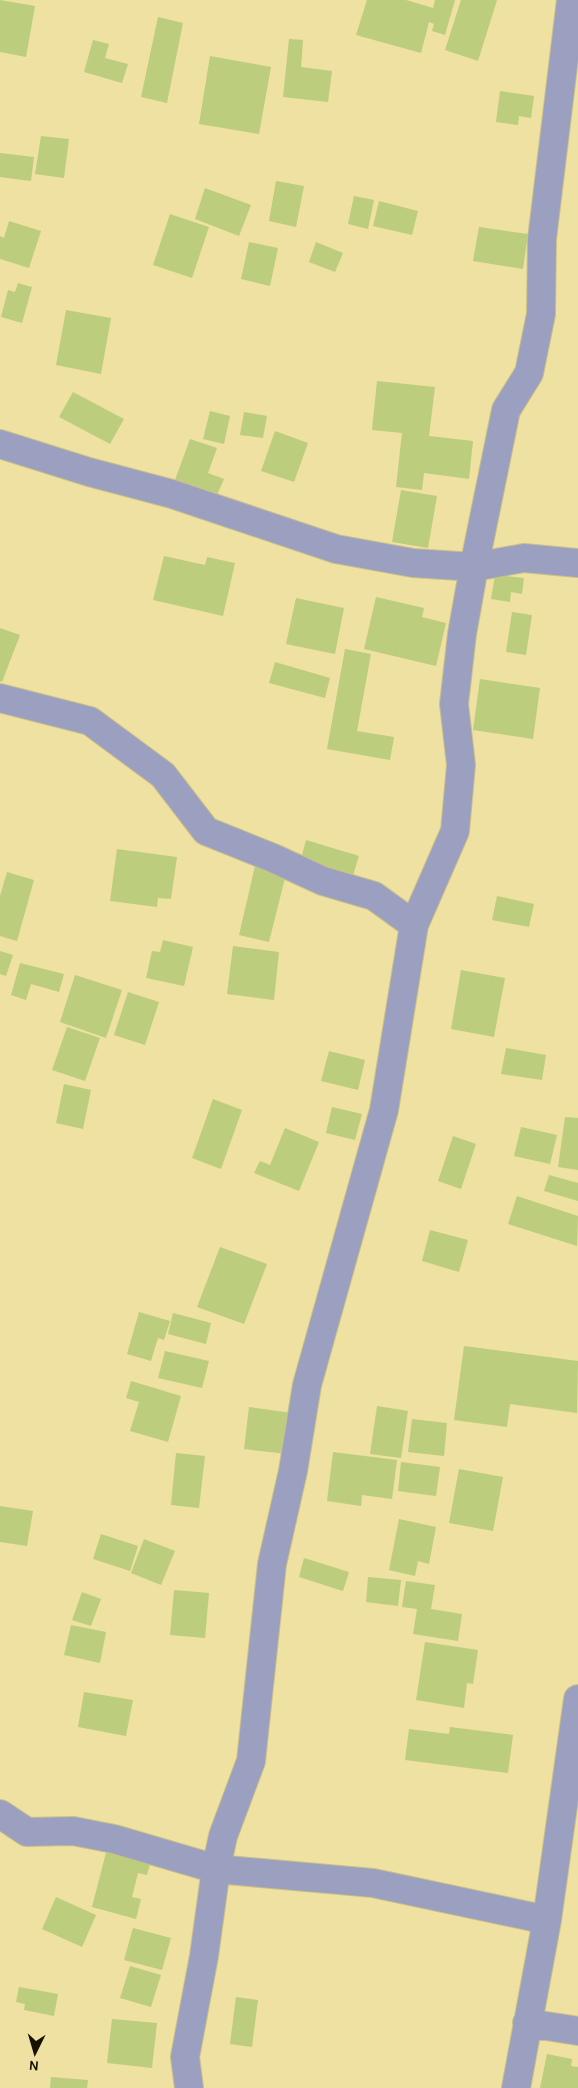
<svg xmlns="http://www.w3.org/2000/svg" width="578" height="2088" viewBox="0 0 578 2088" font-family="Karla,sans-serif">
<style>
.building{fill:#bccd7e}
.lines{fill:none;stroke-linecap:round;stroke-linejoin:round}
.minor-casing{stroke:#cbc087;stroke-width:30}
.minor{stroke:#9ba0c0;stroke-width:28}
</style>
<rect width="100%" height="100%" fill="#eee1a1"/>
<!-- building -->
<path class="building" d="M0,0L35,6L26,57L0,52Z
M367,0H406L433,8L435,0H455L445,35L432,31L434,24L429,22L421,53L356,35Z
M461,0H497L478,61L445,50Z
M158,17L183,23L167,103L141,97Z
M289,39L303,40L301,67L332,71L328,102L283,97Z
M93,40L109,44L105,58L128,64L122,83L84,72Z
M210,56L271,67L259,134L199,124Z
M500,91L534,96L531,118L519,116L518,125L496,122Z
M41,136L69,139L64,178L35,174Z
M0,153L34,157L31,181L0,177Z
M276,181L304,186L296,227L269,221Z
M205,188L251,205L239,236L195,219Z
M354,196L374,200L368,229L348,224Z
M379,201L418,211L412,235L373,226Z
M170,214L209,227L192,278L153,265Z
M9,221L41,231L29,268L0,259V236L4,238Z
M479,227L528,234L523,269L473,261Z
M249,242L278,248L270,286L241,279Z
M316,242L343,253L335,272L309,262Z
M18,283L32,287L22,323L1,317L8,290L15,292Z
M66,310L111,318L101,374L56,365Z
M377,381L435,387L429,436L473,441L469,479L424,473L422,490L396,487L402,433L372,430Z
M73,392L124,419L110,444L59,417Z
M210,411L230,416L224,444L203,439Z
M244,412L267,416L263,438L240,435Z
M275,431L308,443L294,482L261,471Z
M190,439L217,448L208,473L224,479L217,495L175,480Z
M401,490L437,496L428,548L392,542Z
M164,556L205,565L207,557L235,563L223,616L153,600Z
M495,575L524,578L522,594L511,592L510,602L491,599Z
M376,597L424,608L422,617L446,623L436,666L364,649Z
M296,598L344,608L335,654L286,644Z
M512,612L532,615L526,655L506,652Z
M0,628L20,635L2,682L0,681Z
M345,649L371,654L357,731L394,737L390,760L327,749Z
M275,662L330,678L325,698L269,683Z
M480,679L540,688L533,739L473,730Z
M306,840L359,856L351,882L299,867Z
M117,849L177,857L171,899L158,898L157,907L110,901Z
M255,866L286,874L269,942L239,935Z
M7,872L34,880L17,941L0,936V896Z
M497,896L534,904L529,927L492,920Z
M163,940L193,947L184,986L146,978L152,951L160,952Z
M233,946L279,952L274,1000L227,994Z
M0,951L13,955L6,976L0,974Z
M20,963L64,974L59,992L31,984L26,1000L11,995Z
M461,970L505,978L494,1037L451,1029Z
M75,975L122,990L106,1038L60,1022Z
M128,992L159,1002L145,1045L114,1035Z
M67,1027L100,1038L85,1081L52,1070Z
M506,1048L546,1055L542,1080L501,1074Z
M329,1051L365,1060L358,1090L321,1081Z
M64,1084L91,1090L83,1129L56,1123Z
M213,1099L242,1110L221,1169L192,1158Z
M332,1107L362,1114L355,1140L326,1133Z
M565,1117L578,1118V1170L558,1167Z
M521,1127L557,1135L550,1164L514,1156Z
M285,1128L319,1142L299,1191L254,1173L260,1161L270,1165Z
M453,1136L476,1144L461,1189L438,1181Z
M549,1175L578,1183V1201L544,1191Z
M517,1196L578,1216L577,1246L508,1224Z
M430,1230L468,1240L459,1272L422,1261Z
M220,1247L267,1264L244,1324L197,1307Z
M139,1312L170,1321L164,1340L158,1338L151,1361L127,1354Z
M173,1313L211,1323L206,1344L168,1334Z
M464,1346L578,1361L577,1413L510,1404L507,1427L454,1420Z
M165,1351L209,1361L202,1388L158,1378Z
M131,1381L181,1396L168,1442L130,1431L139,1402L126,1398Z
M377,1406L408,1411L401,1458L370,1454Z
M249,1407L292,1413L287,1454L244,1449Z
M412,1419L447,1423L444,1456L408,1452Z
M333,1452L397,1460L392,1499L362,1495L361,1506L327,1501Z
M176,1453L205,1456L199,1508L171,1505Z
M401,1462L440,1467L436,1496L398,1491Z
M459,1469L503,1477L493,1531L449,1523Z
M0,1506L33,1511L27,1546L0,1542Z
M399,1519L436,1527L429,1564L418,1561L415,1576L389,1570Z
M101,1534L138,1546L130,1571L93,1559Z
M144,1539L175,1551L161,1585L131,1573Z
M304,1558L349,1572L343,1591L299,1577Z
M368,1577L401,1580L398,1606L366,1602Z
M406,1581L435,1585L431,1609L462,1614L458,1641L413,1634L417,1609L402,1607Z
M174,1590L209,1593L205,1638L170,1635Z
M82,1592L101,1599L91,1626L72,1620Z
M71,1625L106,1632L100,1663L64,1655Z
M425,1642L478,1650L473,1684L467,1683L464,1708L416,1700Z
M84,1692L133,1700L126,1736L78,1727Z
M450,1727L513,1735L508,1773L405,1760L409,1729L449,1734Z
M108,1845L152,1857L147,1875L138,1873L132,1897L141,1899L136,1919L92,1907Z
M56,1897L96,1915L82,1947L42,1929Z
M133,1928L171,1938L162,1970L124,1960Z
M130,1966L161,1975L151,2007L120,1998Z
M19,1987L58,1994L54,2016L24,2010L25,2004L16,2002Z
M236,1997L258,2000L252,2047L230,2044Z
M112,2019L157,2023L152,2068L107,2063Z
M547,2054L572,2059L571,2066L578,2067V2088H540Z
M51,2077L88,2080L87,2088H50Z"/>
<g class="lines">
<defs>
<path id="minor" d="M0,444L89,472L172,494L336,549L413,563L474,567L524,558L578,563
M0,698L90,721L163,775L206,831L273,858L323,881L374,896L414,925
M0,1814L27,1832L73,1831L114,1839L216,1869L373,1883L547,1920
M527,2023L578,2031
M189,2088L185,2057L204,1956L216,1869L223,1836L251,1761L272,1564L293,1471L307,1385L384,1110L414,925L455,831L461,765L454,704L462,634L474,567L506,410L529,373L541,314L542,239L571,0
M516,2088L547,1920L578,1699"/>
</defs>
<!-- minor casing -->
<use href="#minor" class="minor-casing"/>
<!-- minor -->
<use href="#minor" class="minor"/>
</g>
<!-- north arrow -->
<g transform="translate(35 2053) rotate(185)" stroke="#eee1a1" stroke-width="4" paint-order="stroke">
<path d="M0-4L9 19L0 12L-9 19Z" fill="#161100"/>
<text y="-8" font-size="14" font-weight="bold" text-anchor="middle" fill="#161100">N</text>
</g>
</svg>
